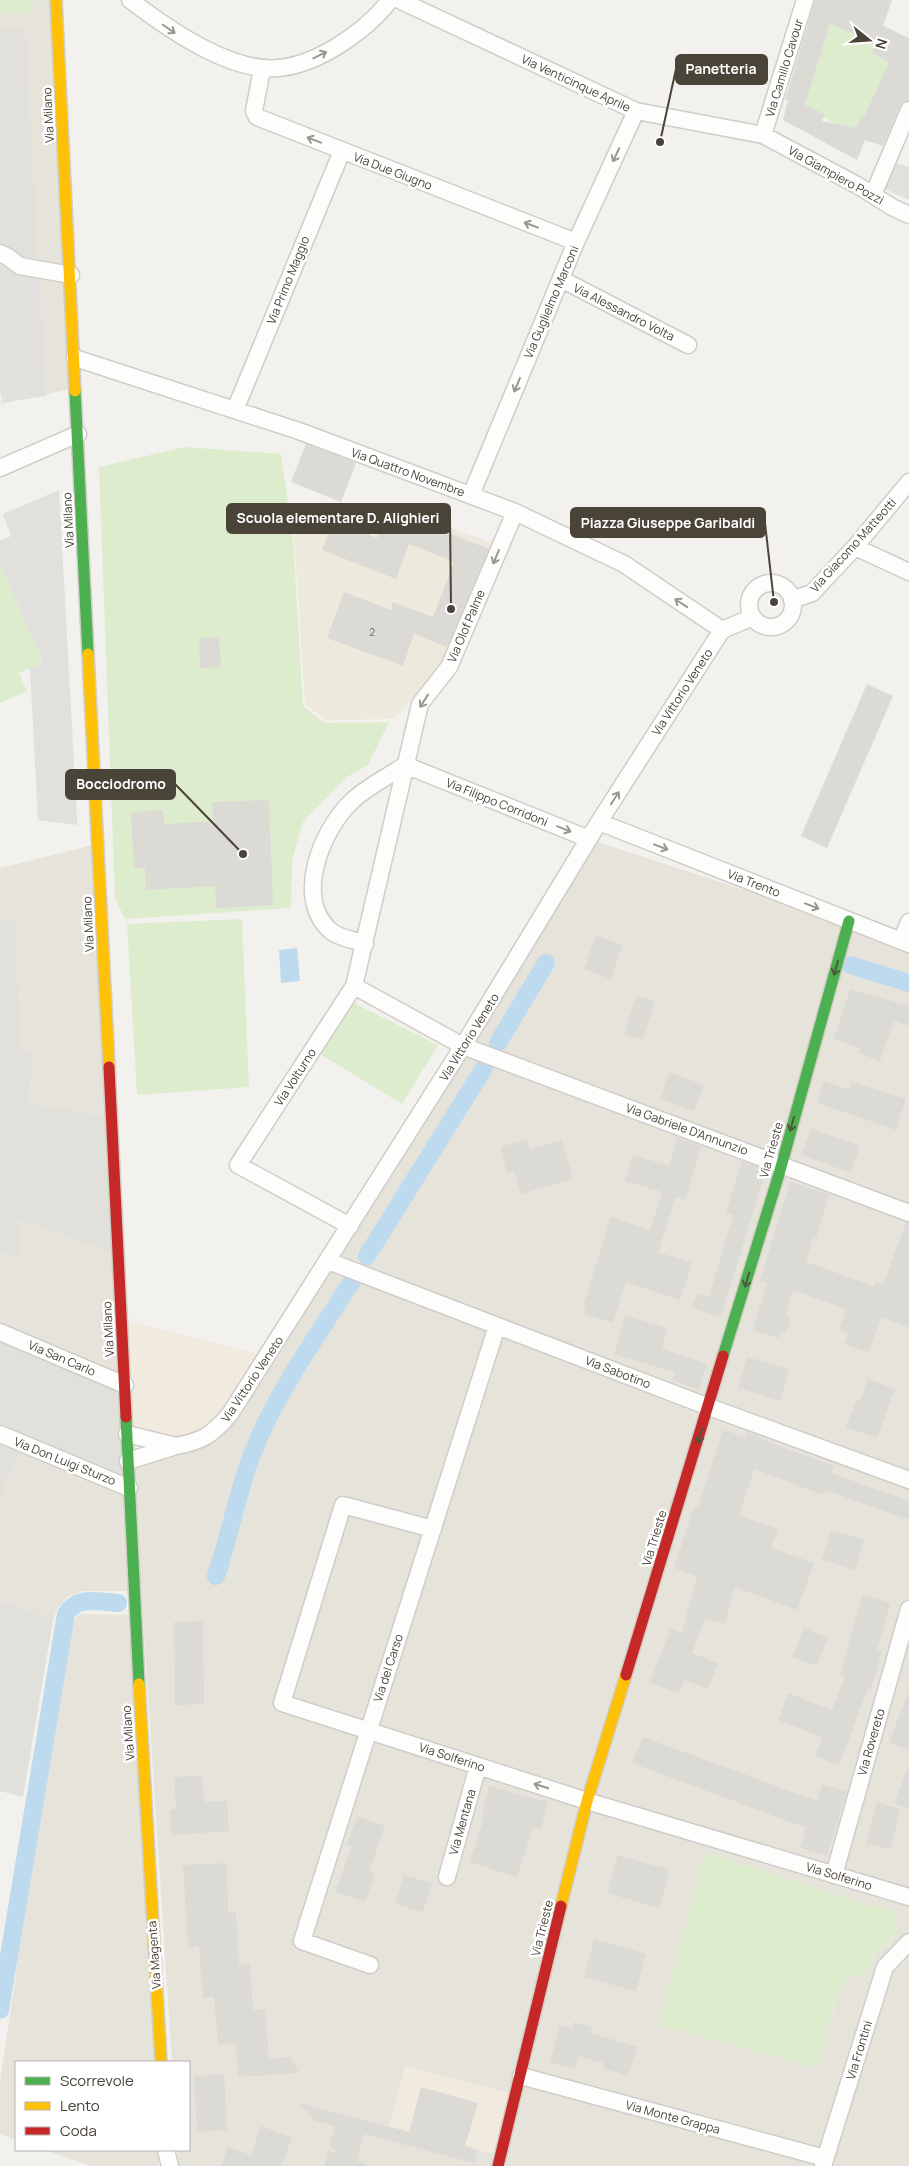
<svg xmlns="http://www.w3.org/2000/svg" width="909" height="2166" viewBox="0 0 909 2166" font-family="Manrope,sans-serif">
<style>
.residential{fill:#e6e3db;fill-rule:evenodd}
.commercial{fill:#f1eade}
.industrial{fill:#e2e0db}
.education{fill:#ede9dd}
.green{fill:#deecce}
.parking{fill:#e2e0dc}
.water{fill:#bedaef}
.lines{fill:none;stroke-linecap:round;stroke-linejoin:round}
.canal{stroke:#bedaef;stroke-width:18}
.building{fill:#dcdad5;fill-rule:evenodd}
.street-casing{stroke:#cfcdc9;stroke-width:19}
.fast-casing{stroke:#d1cec4;stroke-width:14}
.slow-casing{stroke:#d1cec4;stroke-width:14}
.jam-casing{stroke:#d1cec4;stroke-width:14}
.street{stroke:#fdfdfc;stroke-width:16}
.fast{stroke:#4caf50;stroke-width:11}
.slow{stroke:#ffc107;stroke-width:11}
.jam{stroke:#c62828;stroke-width:11}
.oneway{stroke:#9a9790}
.oneway2{stroke:#4a593d}
.labels{text-anchor:middle;dominant-baseline:central;stroke-width:5;stroke-linejoin:round;paint-order:stroke}
.number-label{font-size:10px;fill:#6e6a60}
.street-label{font-size:12px;fill:#494338;stroke:#fff}
.leader{fill:none;stroke:#494338;stroke-width:2}
.callout-dot{fill:#494338;stroke:#fff;stroke-width:2}
.callout{fill:#494338;stroke:#494338;stroke-width:2}
.callout-label{font-size:14px;text-anchor:middle;font-weight:bold;fill:#fff}
</style>
<rect width="100%" height="100%" fill="#f2f1ed"/>
<!-- residential -->
<path class="residential" d="M0,0H50L70,389L1,404Z
M589,839L909,944V2166H179L177,2150H189V2062H172L133,1466L213,1439ZM705,1853L897,1933L875,1956L864,1977L850,1973L841,1988L831,2016Z
M93,845L106,1116L29,1103L33,1053L21,1051L15,919L0,921V868Z
M17,1220L113,1253L119,1388L0,1338V1253L19,1258Z
M21,1448L124,1490L129,1591H83L68,1596L57,1609L53,1620L0,1600V1499Z
M80,1614L130,1615L154,2062H16V2140L0,2134V2082L36,1836L73,1624L76,1618Z
M45,2150H158L159,2166H91Z"/>
<!-- commercial -->
<path class="commercial" d="M127,1320L261,1355L227,1410L206,1431L176,1441L132,1428Z
M405,2066L511,2093L497,2155L389,2126Z"/>
<!-- industrial -->
<path class="industrial" d="M15,919L21,1051L33,1053L29,1103L106,1116L113,1253L18,1220L19,1258L0,1253V921Z
M0,1338L119,1388L124,1490L21,1448L0,1499Z
M0,1600L53,1620L23,1797L0,1791Z"/>
<!-- education -->
<path class="education" d="M388,504L497,545L446,660L393,719L327,720L305,705L294,532L328,533L334,520L374,536Z"/>
<!-- green -->
<path class="green" d="M0,0H34L32,11L0,14Z
M830,24L875,43L873,53L889,62L864,117H860L856,128L845,131L805,105Z
M185,447L281,454L293,537L303,706L325,723L389,722L368,765L347,777L303,822L292,861L291,908L125,919L115,898L99,467Z
M0,564L43,663L19,673L27,691L0,703Z
M242,919L249,1087L137,1095L127,924Z
M352,1002L438,1045L402,1104L320,1054Z
M705,1853L893,1912L897,1933L875,1956L864,1978L850,1973C831,2001 826,2036 818,2068L659,2025Z"/>
<!-- parking -->
<path class="parking" d="M25,28L46,396L6,402V394H0V30Z
M893,162L909,167V200L883,188Z
M59,490L77,817V825L38,820L30,668L43,663L0,564V541L11,536L3,514Z"/>
<!-- water -->
<path class="water" d="M297,948L300,981L281,983L279,950Z"/>
<g class="lines">
<!-- canal -->
<path class="canal" d="M850,965L909,983
M498,1043L546,963
M367,1256L484,1068
M216,1576C230,1536 237,1492 253,1452C277,1391 317,1337 352,1281
M0,2010L66,1614C77,1595 99,1602 118,1603"/>
</g>
<!-- building -->
<path class="building" d="M815,0H892L883,26L909,38V100L903,102L900,106L883,146L865,140L857,160L783,120L788,100H785ZM830,24L875,43L872,53L889,62L864,117H860L856,128L822,121L825,114L805,105Z
M306,444L356,463L341,502L291,482Z
M388,509L489,549L447,647L414,634L403,666L327,638L344,592L391,610L393,602L433,617L454,562L409,544L396,579L322,550L333,521L377,538Z
M219,637L221,667L200,668L199,638Z
M867,684L893,696L827,848L801,836Z
M269,800L273,905L216,908L215,886L146,890L145,868L134,869L131,812L163,810L164,824L213,821L212,802Z
M596,935L622,945L611,979L584,969Z
M850,989L909,1006V1026L894,1021L880,1061L858,1053L860,1048L834,1039Z
M636,996L655,1001L643,1040L624,1034Z
M669,1072L704,1085L694,1111L660,1099Z
M824,1081L849,1090L852,1082L906,1099L896,1130L817,1103Z
M811,1128L860,1146L851,1173L801,1155Z
M677,1138L701,1146L685,1200L676,1197L658,1252L692,1263L680,1300L626,1282L613,1323L584,1314L586,1307L583,1306L611,1217L650,1230L662,1192L625,1181L633,1155L669,1166Z
M527,1139L530,1149L562,1140L573,1179L521,1194L514,1171L507,1173L500,1147Z
M742,1161L766,1170L721,1317L692,1308L697,1294L709,1297L733,1215L726,1213Z
M790,1182L829,1194L816,1238L813,1237L806,1262L874,1286L875,1282L883,1285L906,1222L909,1223V1328L881,1317L869,1353L844,1344L848,1333L839,1330L846,1309L793,1290L785,1316L791,1318L786,1333L780,1332L779,1338L753,1330L767,1283L760,1281Z
M625,1315L667,1328L662,1349L707,1364L699,1390L672,1380L675,1372L614,1354Z
M747,1357L789,1369L780,1401L738,1388Z
M868,1379L895,1389L877,1438L846,1427L856,1400L860,1402Z
M723,1430L745,1437L746,1432L763,1438V1440L834,1466L831,1473L909,1501V1518L907,1517L906,1519L825,1490L823,1495L754,1469L739,1515L778,1529L771,1548L814,1563L797,1610L735,1587L725,1624L705,1619L692,1653L718,1663L708,1689L684,1680L679,1693L650,1683L670,1629L682,1633L697,1576L674,1568L694,1507L698,1506Z
M831,1530L864,1540L855,1570L822,1560Z
M862,1595L891,1603L877,1650L882,1651L871,1689L868,1688L839,1765L815,1756L822,1737L778,1720L788,1693L832,1710L845,1676L840,1675Z
M203,1621L204,1704L175,1705L174,1622Z
M804,1628L828,1638L817,1666L792,1657Z
M908,1693H909V1750L889,1743Z
M643,1737L817,1801L822,1784L847,1792L827,1856L800,1848L806,1828L632,1763Z
M907,1768L909,1769V1809L895,1803Z
M202,1776L204,1802L227,1801L229,1831L171,1835L170,1810L176,1809L174,1777Z
M489,1786L548,1802L541,1829L533,1827L517,1877L470,1862L485,1814L482,1813Z
M877,1802L900,1809L891,1849L866,1844Z
M357,1816L385,1826L369,1871L375,1874L365,1902L335,1892L352,1846L347,1845Z
M618,1855L670,1870L659,1908L607,1893Z
M227,1863L228,1913L236,1912L239,1964L250,1963L253,2010L265,2009L269,2059L290,2057L299,2073L238,2077L236,2043L218,2044L214,1997L203,1998L199,1947H188L183,1865Z
M404,1875L432,1883L423,1912L395,1904Z
M594,1939L646,1954L636,1991L584,1977Z
M574,2022L592,2027L590,2033L637,2047L628,2076L603,2068L604,2063L578,2056L575,2069L550,2062L560,2026L572,2029Z
M224,2074L227,2130L197,2132L194,2076Z
M421,2087L478,2103L465,2146L478,2150L474,2163L364,2134L357,2161L367,2164V2166H324L328,2150L337,2153L330,2144L335,2126L313,2120L300,2103L409,2132Z
M261,2126L292,2137L281,2166H221L228,2147L251,2155Z"/>
<g class="lines">
<defs>
<path id="street" d="M130,0C155,19 179,36 207,50C255,74 288,76 336,47C357,34 375,20 390,0
M399,0L636,111L763,135L857,185L892,207L909,215
M262,69L254,111L257,117L576,242
M763,135L805,0
M873,195L909,110
M0,253L8,257L20,266L71,275
M561,279L688,345
M75,358L299,431L515,512L624,564L722,630
M235,410L342,151
M0,468L78,434
M471,495L576,242L636,111
M855,547L909,572
M749 605a22 22 0 1 1 44 0a22 22 0 1 1-44 0Z
M792,600L812,593L855,547L909,482
M405,765L589,839
M599,822L909,944
M901,941L909,922
M365,944C355,940 340,938 332,932C293,900 321,831 351,802C366,787 388,777 405,765
M354,986L463,1046L909,1213
M350,1226L238,1165L354,986L420,704L449,667L515,512
M328,1261L709,1407L909,1480
M0,1332L125,1385
M0,1434L129,1488
M127,1434L176,1446L128,1461
M176,1446C203,1441 212,1435 230,1414L463,1046L599,822L722,630L753,617
M433,1529L343,1505L282,1703L587,1801L909,1897
M834,1875L909,1609
M447,1877L478,1766
M370,1965L302,1941L497,1326
M521,2076L825,2158
M166,2150L170,2166
M823,2166L885,1967L909,1942"/>
<path id="fast" d="M75,391L88,654
M723,1356L779,1174L849,921
M126,1417L139,1684"/>
<path id="slow" d="M56,0L75,391
M88,654L109,1067
M139,1684L161,2062
M561,1906L587,1801L626,1675"/>
<path id="jam" d="M109,1067L126,1417
M626,1675L723,1356
M498,2166L561,1906"/>
</defs>
<!-- street casing -->
<use href="#street" class="street-casing"/>
<!-- fast casing -->
<use href="#fast" class="fast-casing"/>
<!-- slow casing -->
<use href="#slow" class="slow-casing"/>
<!-- jam casing -->
<use href="#jam" class="jam-casing"/>
<!-- street -->
<use href="#street" class="street"/>
<!-- fast -->
<use href="#fast" class="fast"/>
<!-- slow -->
<use href="#slow" class="slow"/>
<!-- jam -->
<use href="#jam" class="jam"/>
</g>
<!-- one-way arrows -->
<defs><path id="oneway-shaft" d="M-6 0H5M1.5-3L5.5 0L1.5 3" fill="none" stroke-width="1.6" stroke-linecap="round" stroke-linejoin="round" transform="scale(1.25)"/></defs>
<g class="oneway">
<use href="#oneway-shaft" transform="translate(169 29) rotate(35)"/>
<use href="#oneway-shaft" transform="translate(320 55) rotate(-27)"/>
<use href="#oneway-shaft" transform="translate(314 140) rotate(-159)"/>
<use href="#oneway-shaft" transform="translate(616 155) rotate(115)"/>
<use href="#oneway-shaft" transform="translate(531 225) rotate(-159)"/>
<use href="#oneway-shaft" transform="translate(517 385) rotate(113)"/>
<use href="#oneway-shaft" transform="translate(496 557) rotate(113)"/>
<use href="#oneway-shaft" transform="translate(681 603) rotate(-146)"/>
<use href="#oneway-shaft" transform="translate(424 701) rotate(122)"/>
<use href="#oneway-shaft" transform="translate(615 798) rotate(-57)"/>
<use href="#oneway-shaft" transform="translate(564 829) rotate(22)"/>
<use href="#oneway-shaft" transform="translate(661 847) rotate(21)"/>
<use href="#oneway-shaft" transform="translate(812 906) rotate(21)"/>
<use href="#oneway-shaft" transform="translate(541 1786) rotate(-162)"/>
</g>
<g class="oneway2">
<use href="#oneway-shaft" transform="translate(836 968) rotate(106)"/>
<use href="#oneway-shaft" transform="translate(792 1124) rotate(106)"/>
<use href="#oneway-shaft" transform="translate(747 1280) rotate(107)"/>
<use href="#oneway-shaft" transform="translate(700 1436) rotate(107)"/>
</g>
<g class="labels">
<!-- number labels -->
<g class="number-label">
<text x="372" y="632">2</text>
</g>
<!-- street labels -->
<g class="street-label">
<text transform="translate(784 68) rotate(-73)">Via Camillo Cavour</text>
<text transform="translate(576 83) rotate(25)">Via Venticinque Aprile</text>
<text transform="translate(48 115) rotate(-93)">Via Milano</text>
<text transform="translate(393 171) rotate(21)">Via Due Giugno</text>
<text transform="translate(836 175) rotate(29)">Via Giampiero Pozzi</text>
<text transform="translate(288 280) rotate(-68)">Via Primo Maggio</text>
<text transform="translate(551 302) rotate(-67)">Via Guglielmo Marconi</text>
<text transform="translate(624 312) rotate(27)">Via Alessandro Volta</text>
<text transform="translate(408 472) rotate(20)">Via Quattro Novembre</text>
<text transform="translate(68 520) rotate(-93)">Via Milano</text>
<text transform="translate(853 545) rotate(-48)">Via Giacomo Matteotti</text>
<text transform="translate(466 626) rotate(-67)">Via Olof Palme</text>
<text transform="translate(682 692) rotate(-57)">Via Vittorio Veneto</text>
<text transform="translate(497 802) rotate(22)">Via Filippo Corridoni</text>
<text transform="translate(754 883) rotate(21)">Via Trento</text>
<text transform="translate(88 924) rotate(-93)">Via Milano</text>
<text transform="translate(469 1037) rotate(-58)">Via Vittorio Veneto</text>
<text transform="translate(295 1077) rotate(-57)">Via Volturno</text>
<text transform="translate(687 1129) rotate(20)">Via Gabriele D'Annunzio</text>
<text transform="translate(771 1150) rotate(-74)">Via Trieste</text>
<text transform="translate(108 1329) rotate(-93)">Via Milano</text>
<text transform="translate(62 1358) rotate(23)">Via San Carlo</text>
<text transform="translate(618 1372) rotate(21)">Via Sabotino</text>
<text transform="translate(252 1379) rotate(-56)">Via Vittorio Veneto</text>
<text transform="translate(65 1461) rotate(22)">Via Don Luigi Sturzo</text>
<text transform="translate(654 1538) rotate(-73)">Via Trieste</text>
<text transform="translate(388 1668) rotate(-72)">Via del Carso</text>
<text transform="translate(128 1733) rotate(-94)">Via Milano</text>
<text transform="translate(871 1742) rotate(-74)">Via Rovereto</text>
<text transform="translate(452 1757) rotate(18)">Via Solferino</text>
<text transform="translate(462 1822) rotate(-74)">Via Mentana</text>
<text transform="translate(839 1876) rotate(17)">Via Solferino</text>
<text transform="translate(542 1928) rotate(-76)">Via Trieste</text>
<text transform="translate(154 1955) rotate(-94)">Via Magenta</text>
<text transform="translate(859 2050) rotate(-73)">Via Frontini</text>
<text transform="translate(673 2117) rotate(15)">Via Monte Grappa</text>
</g>
</g>
<!-- callouts -->
<path class="leader" d="M660 142L676 69M451 609L450 518M774 602L765 523M243 854L175 784"/>
<g class="callout-dot">
<circle cx="660" cy="142" r="5"/>
<circle cx="451" cy="609" r="5"/>
<circle cx="774" cy="602" r="5"/>
<circle cx="243" cy="854" r="5"/>
</g>
<g class="callout">
<rect x="676" y="55" width="91" height="29" rx="5"/>
<rect x="227" y="504" width="223" height="29" rx="5"/>
<rect x="571" y="508" width="194" height="29" rx="5"/>
<rect x="66" y="770" width="109" height="29" rx="5"/>
</g>
<g class="callout-label">
<text x="721" y="74">Panetteria</text>
<text x="338" y="523">Scuola elementare D. Alighieri</text>
<text x="668" y="528">Piazza Giuseppe Garibaldi</text>
<text x="121" y="789">Bocciodromo</text>
</g>
<!-- legend -->
<rect x="15" y="2061" width="175" height="90" fill="#ffffff" stroke="#b6b4af"/>
<rect x="25" y="2077" width="25" height="8" fill="#4caf50" stroke="#b6b4af"/>
<text x="60" y="2086" font-size="15" fill="#494338">Scorrevole</text>
<rect x="25" y="2102" width="25" height="8" fill="#ffc107" stroke="#b6b4af"/>
<text x="60" y="2111" font-size="15" fill="#494338">Lento</text>
<rect x="25" y="2127" width="25" height="8" fill="#c62828" stroke="#b6b4af"/>
<text x="60" y="2136" font-size="15" fill="#494338">Coda</text>
<!-- north arrow -->
<g transform="translate(869 40) rotate(107)" stroke="#ffffff" stroke-width="4" paint-order="stroke">
<path d="M0-4L9 19L0 12L-9 19Z" fill="#494338"/>
<text y="-8" font-size="14" font-weight="bold" text-anchor="middle" fill="#494338">N</text>
</g>
</svg>
